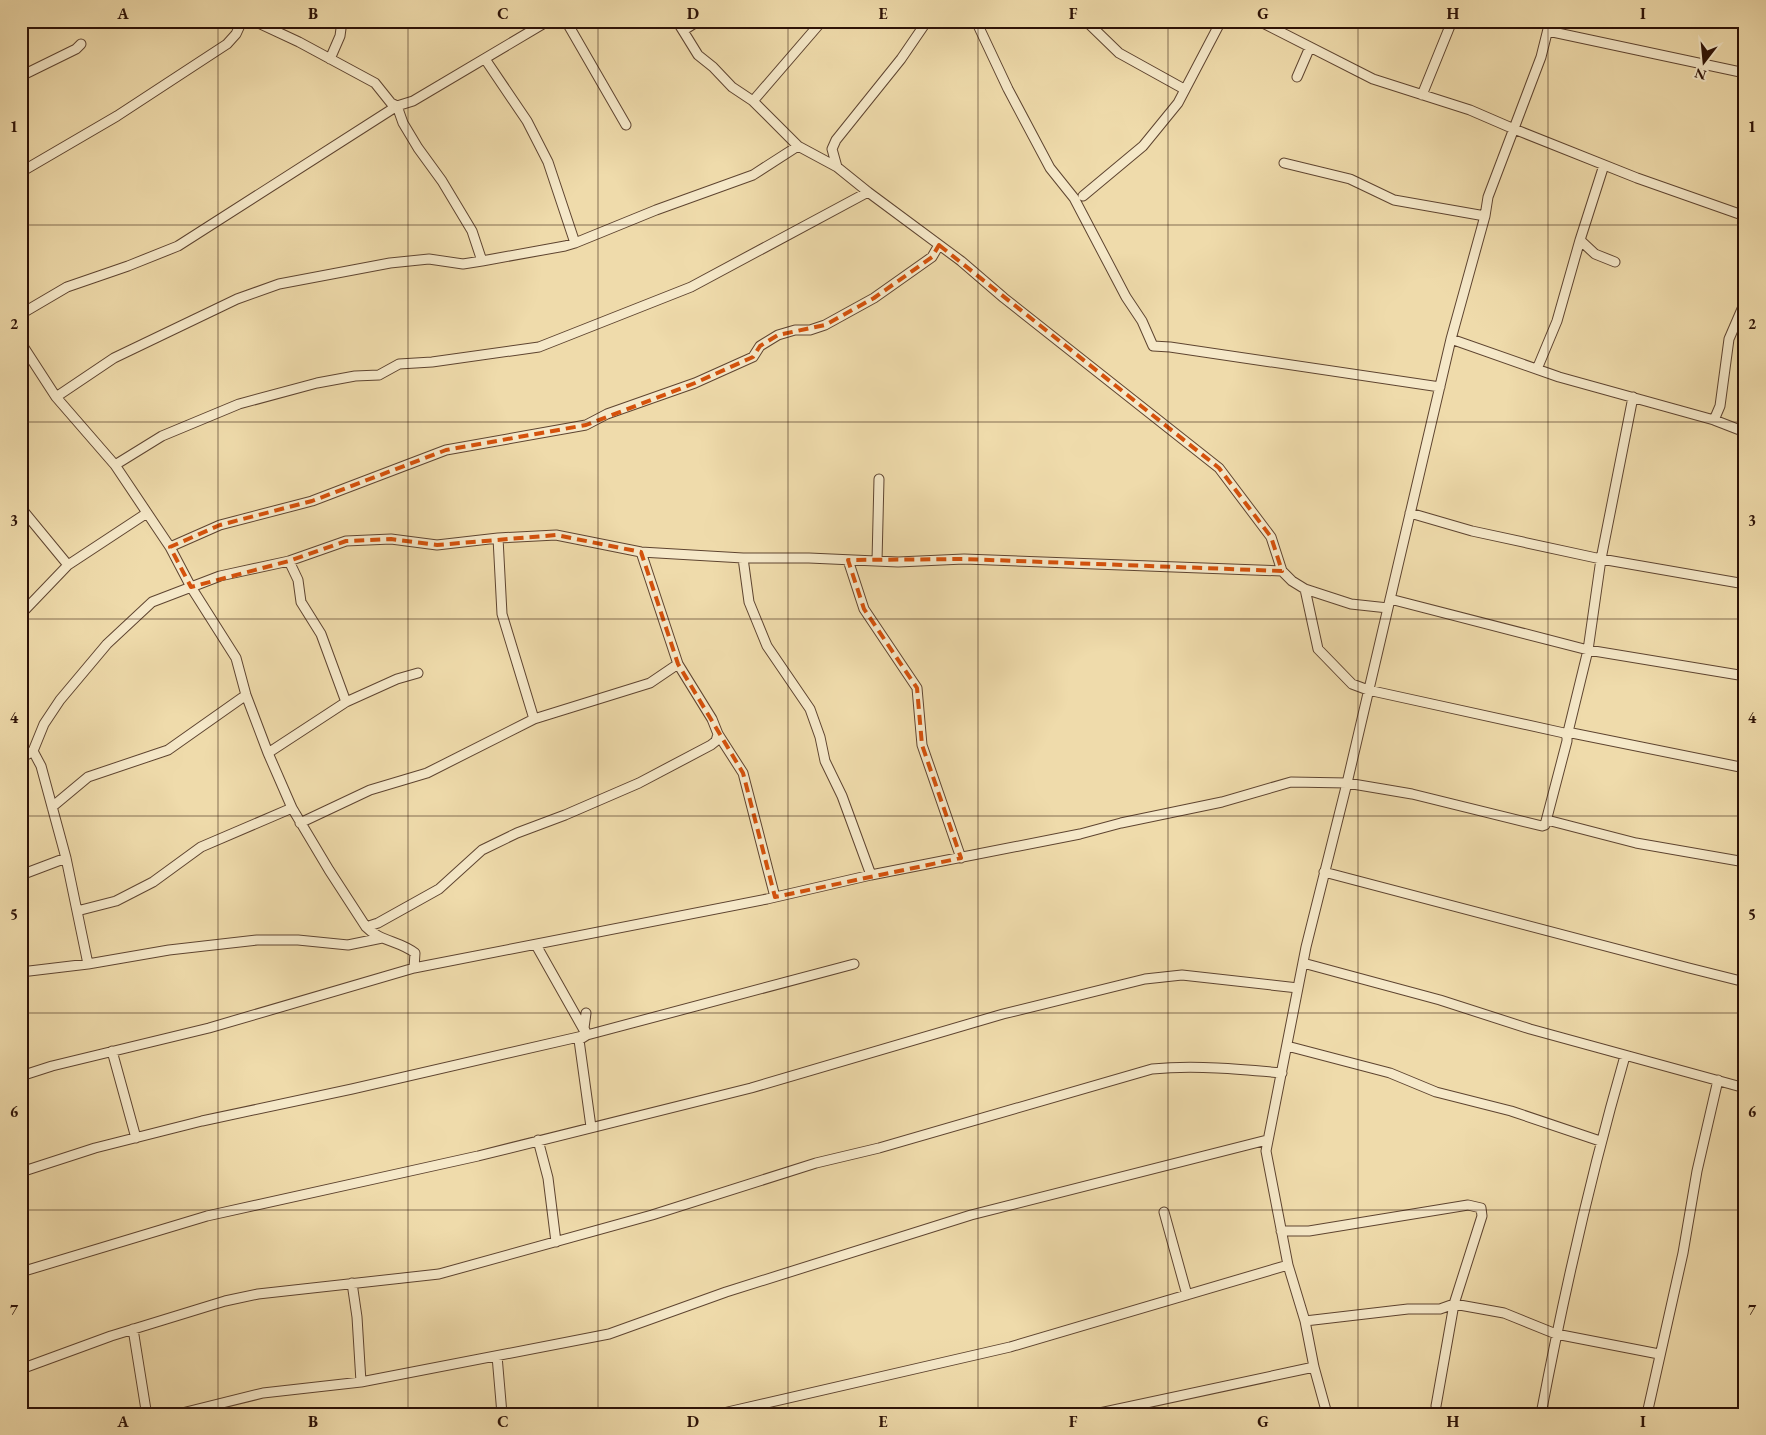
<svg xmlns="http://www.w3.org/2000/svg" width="1766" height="1435" viewBox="0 0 1766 1435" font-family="'EB Garamond',serif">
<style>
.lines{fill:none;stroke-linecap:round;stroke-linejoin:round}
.minor-casing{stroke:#5e4430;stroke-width:11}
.minor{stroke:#f5e8c8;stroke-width:9}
.marked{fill:none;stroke:#d5520c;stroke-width:4;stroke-dasharray:10 6;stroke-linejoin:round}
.grid{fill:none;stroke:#2d1207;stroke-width:1;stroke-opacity:0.55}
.neatline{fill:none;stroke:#2d1207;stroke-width:2}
.grid-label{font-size:16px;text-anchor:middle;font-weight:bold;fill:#2d1207}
</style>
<rect width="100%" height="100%" fill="#efdbab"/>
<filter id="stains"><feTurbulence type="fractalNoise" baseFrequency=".004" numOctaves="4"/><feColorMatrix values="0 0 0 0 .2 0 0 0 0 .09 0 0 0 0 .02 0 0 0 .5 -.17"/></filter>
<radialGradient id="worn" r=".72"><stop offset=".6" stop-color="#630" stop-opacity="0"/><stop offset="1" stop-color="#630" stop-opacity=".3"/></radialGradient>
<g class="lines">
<defs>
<path id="minor" d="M254,21L299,42L375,83L391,103L397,106L413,101L548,21
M566,21L626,125
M677,21L698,55L713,67L732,87L753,101L798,146L837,167L868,192L961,261L1004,298L1219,468L1271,537L1282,571L1292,581L1305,589L1351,604L1388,608
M976,21L1008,89L1050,168L1074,198L1126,297L1142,321L1153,346L1170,347L1440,387
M1086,21L1119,53L1184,89
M1259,21L1373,79L1470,110L1514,129L1637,178L1745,216
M684,30L698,21
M1548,31L1745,73
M330,59L340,36L342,21
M485,59L527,121L548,162L575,243
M21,76L76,49L81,44
M1297,77L1310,47
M1422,95L1452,21
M753,101L822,21
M1284,163L1350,179L1394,200L1485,216
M837,167L832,149L836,140L901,59L927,21
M21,172L117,116L227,44L236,34L242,21
M1083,196L1143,146L1178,103L1221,21
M1580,240L1595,254L1615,262
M21,314L67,287L128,266L178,246L397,106L403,123L418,148L442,181L472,231L482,261L565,246L575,243L656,210L753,175L798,146
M1451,339L1559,377L1714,420L1720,406L1729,339L1745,302
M21,343L56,397L115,465L170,547L191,587L236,658L246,695L268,753L292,808L329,870L366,927C379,941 400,941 415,953L414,968
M1537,369L1557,321L1580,240L1604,165
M56,397L114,358L237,299L279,284L390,263L429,259L463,264L482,261
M1714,420L1745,432
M115,465L162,436L239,404L317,383L355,376L379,375L399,364L432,362L539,347L691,287L868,192
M21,508L68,565
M1410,513L1472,531L1601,559L1745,584
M498,538L502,614L534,719
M170,547L220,525L312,501L446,450L586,425L607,414L695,383L753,357L760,346L778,335L795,330H810L825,325L874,298L932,257L939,245
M743,558L749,602L767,646L810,709L820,737L825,761L842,796L871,875
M848,560L864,609L917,688L922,745L961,858
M289,561L298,580L301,602L321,634L346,702
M877,561L879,479
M1390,599L1588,650L1745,676
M21,614L68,565L147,513
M1567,732L1745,768
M718,734L743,773L775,897
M1567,736L1588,650L1601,559L1633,397
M33,751L41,766L66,858L88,964
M268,753L346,702L397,679L418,673
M21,758L33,751L44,724L60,700L107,644L152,602L220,576L289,561L346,541L391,539L437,545L498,538L556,535L641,552L743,558H809L898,562L964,559L1282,571
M52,807L88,777L168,750L246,695
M1547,820L1636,843L1745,862
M300,823L370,790L427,773L534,719L650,683L678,664
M1324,872L1689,968L1745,982
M21,875L66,858
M77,911L116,901L153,882L201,847L292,808
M366,927L378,923L439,889L482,850L517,833L565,815L639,783L711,745L716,741L718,734L712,719L678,664L641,552
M536,945L584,1030
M1303,963L1440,1000L1530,1029L1745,1088
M21,972L88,964L169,950L257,940H298L348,945L382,938
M586,1013L584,1028L587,1035L579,1040L591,1127
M1287,1046L1390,1073L1436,1092L1511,1111L1600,1141
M112,1051L136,1138
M21,1076L52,1066L209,1028L414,968L767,899L871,875L1080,834L1121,823L1222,802L1291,782L1347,783L1412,794L1542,826L1545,825L1567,741V736L1564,733L1368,690L1352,684L1318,649L1305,589
M538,1140L548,1178L556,1242
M21,1172L95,1148L202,1121L352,1089L587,1035L854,964
M1164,1212L1187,1295
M1281,1231H1309L1468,1205L1481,1208L1482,1216L1454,1304L1436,1406
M21,1272L207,1216L478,1156L751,1088L1003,1014L1145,979L1182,975L1298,988
M352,1283L357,1317L361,1382
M1305,1321L1408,1309H1440L1454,1304L1504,1313L1556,1334L1659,1354
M133,1329L146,1410L148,1414
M497,1356L502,1414
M21,1369L111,1336L225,1301L258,1294L439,1274L652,1215L816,1163L879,1148L1152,1069C1195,1065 1239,1069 1282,1073
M178,1414L263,1393L361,1382L609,1334L726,1292L971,1215L1267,1140
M719,1414L1010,1347L1288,1265
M1095,1414L1314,1367
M1327,1414L1314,1367L1305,1321L1288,1265L1266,1151L1306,947L1347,783L1451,339L1485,216L1488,197L1541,57L1550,21
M1541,1414C1564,1293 1591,1174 1625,1056
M1647,1414L1683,1253L1697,1171L1718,1080"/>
</defs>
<!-- minor casing -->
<use href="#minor" class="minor-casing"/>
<!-- minor -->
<use href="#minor" class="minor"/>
</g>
<!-- marked area -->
<path class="marked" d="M939,245L1219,468L1271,537L1282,571L964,559L848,560L864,609L917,688L922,745L961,858L775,897L743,773L678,664L641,552L556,535L437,545L391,539L346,541L289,561L191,587L170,547L220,525L312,501L446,450L586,425L695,383L753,357L760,346L778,335L825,325L874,298L932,257Z"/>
<!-- grid -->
<path class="grid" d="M218,21V1414M408,21V1414M598,21V1414M788,21V1414M978,21V1414M1168,21V1414M1358,21V1414M1548,21V1414M21,225H1745M21,422H1745M21,619H1745M21,816H1745M21,1013H1745M21,1210H1745"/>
<!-- margin -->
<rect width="1766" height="1435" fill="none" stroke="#efdbab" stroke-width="55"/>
<!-- north arrow -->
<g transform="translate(1704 62) rotate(196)" stroke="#f5e8c8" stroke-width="4" paint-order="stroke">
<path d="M0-4L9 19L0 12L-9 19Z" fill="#2d1207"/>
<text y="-8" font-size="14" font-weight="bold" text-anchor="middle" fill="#2d1207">N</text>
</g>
<rect x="28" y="28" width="1710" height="1380" class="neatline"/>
<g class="grid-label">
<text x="123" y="19">A</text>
<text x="313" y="19">B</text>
<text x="503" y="19">C</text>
<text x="693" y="19">D</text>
<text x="883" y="19">E</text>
<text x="1073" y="19">F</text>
<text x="1263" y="19">G</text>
<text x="1453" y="19">H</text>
<text x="1643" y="19">I</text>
<text x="14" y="132">1</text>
<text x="1752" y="132">1</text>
<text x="14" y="329">2</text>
<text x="1752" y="329">2</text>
<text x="14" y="526">3</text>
<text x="1752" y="526">3</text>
<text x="14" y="723">4</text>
<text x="1752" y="723">4</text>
<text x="14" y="920">5</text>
<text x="1752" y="920">5</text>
<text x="14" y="1117">6</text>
<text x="1752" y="1117">6</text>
<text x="14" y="1315">7</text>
<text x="1752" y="1315">7</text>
<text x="123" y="1427">A</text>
<text x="313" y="1427">B</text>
<text x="503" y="1427">C</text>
<text x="693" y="1427">D</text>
<text x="883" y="1427">E</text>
<text x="1073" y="1427">F</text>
<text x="1263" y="1427">G</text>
<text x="1453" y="1427">H</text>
<text x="1643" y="1427">I</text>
</g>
<rect width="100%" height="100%" filter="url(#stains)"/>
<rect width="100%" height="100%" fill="url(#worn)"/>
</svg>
